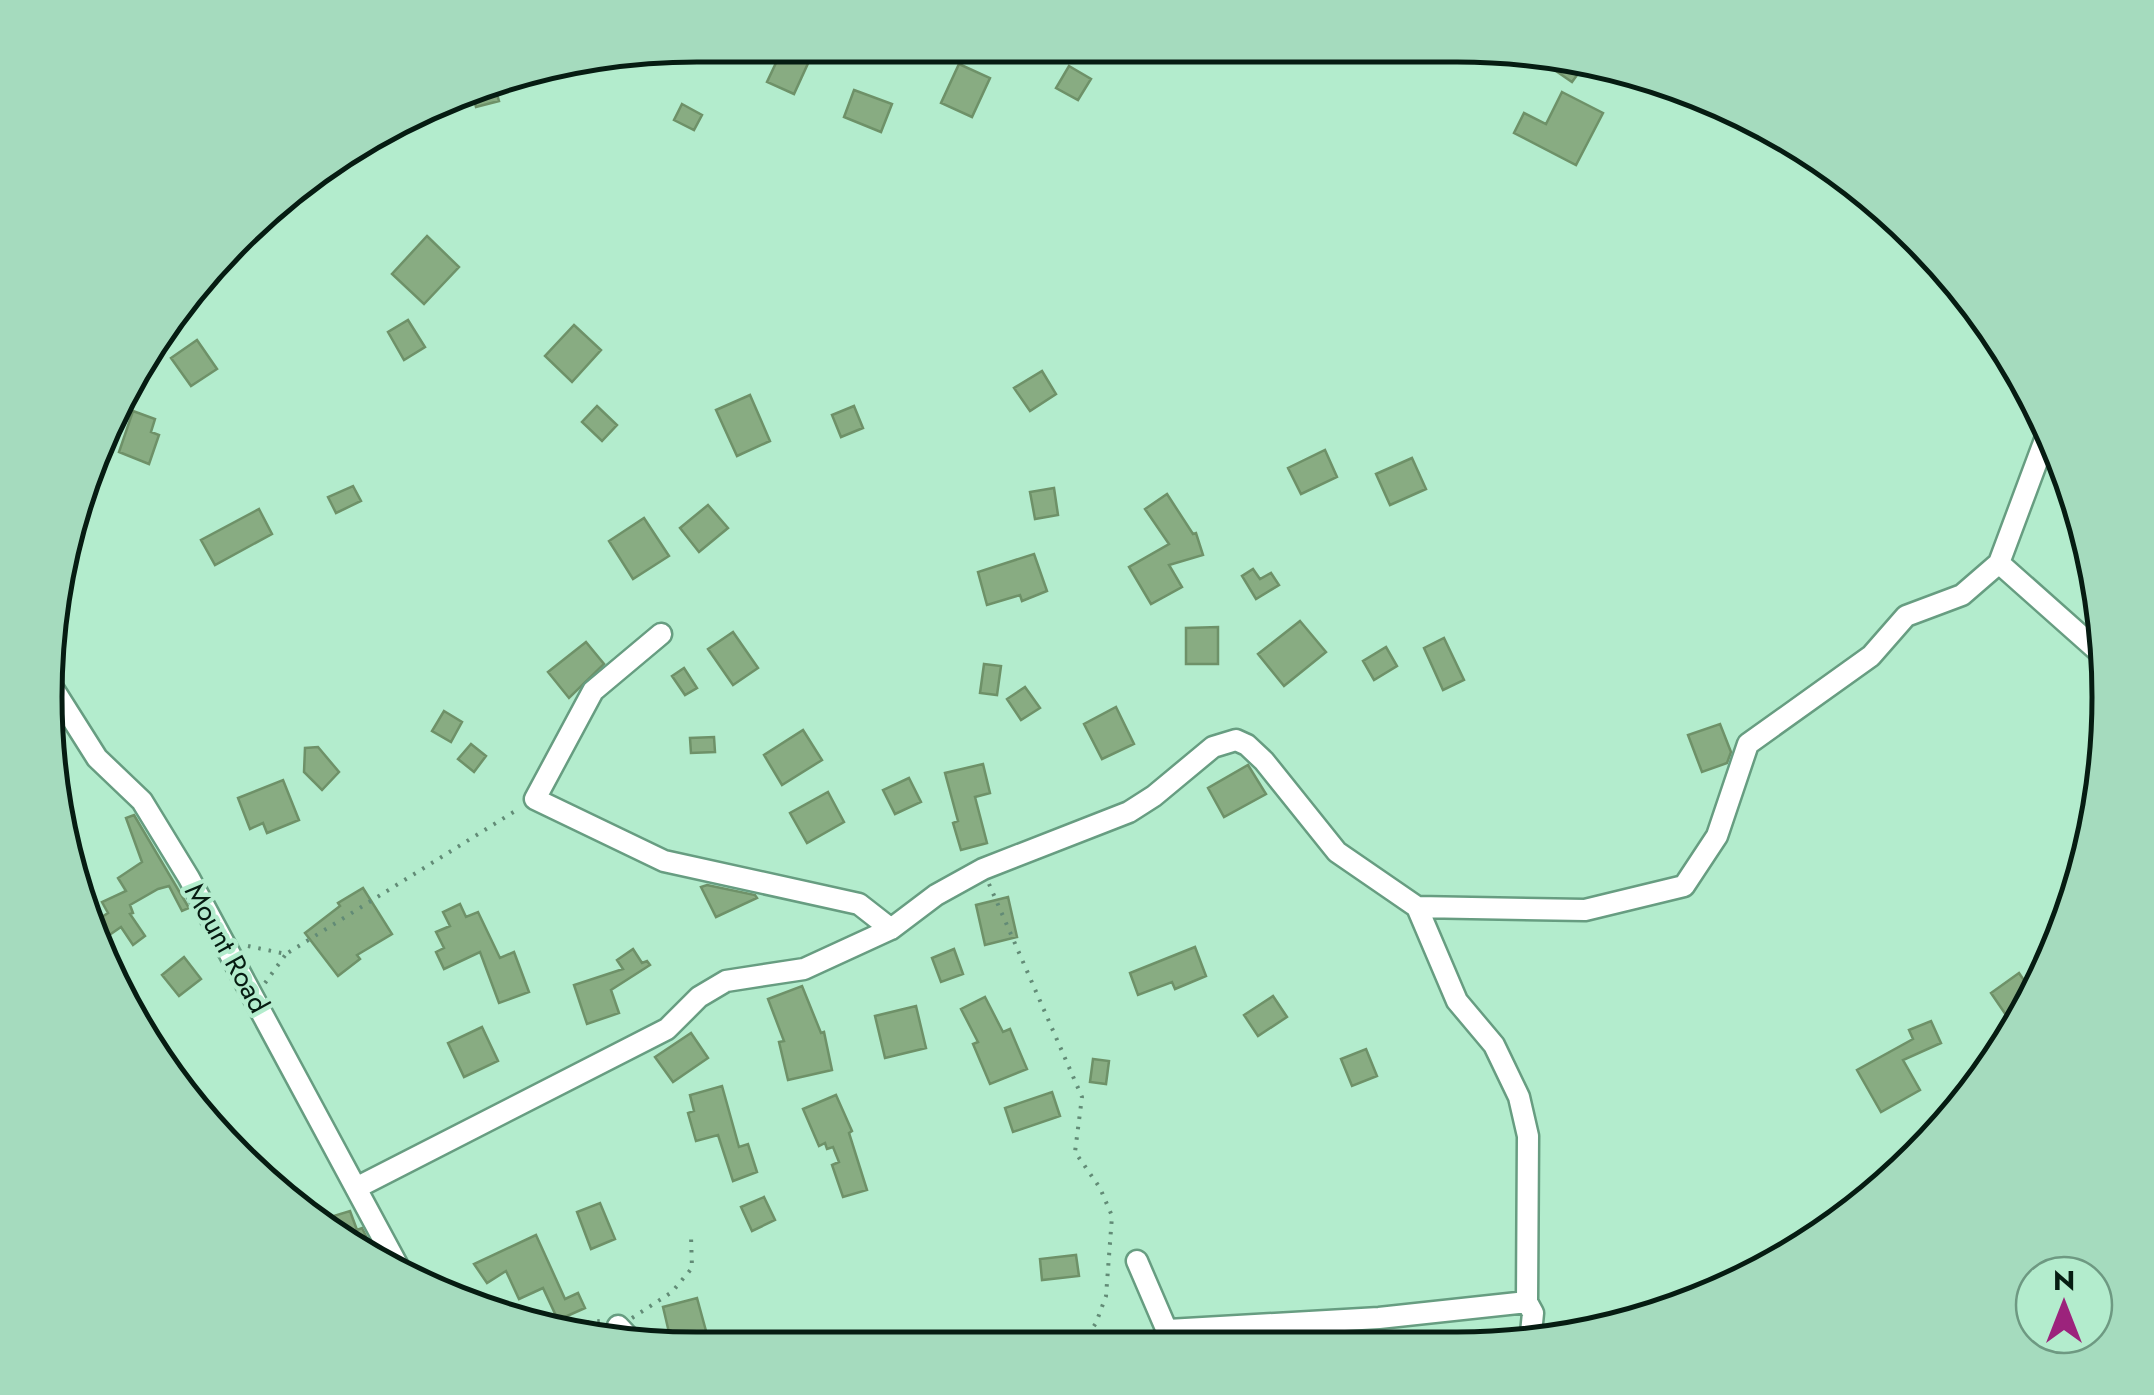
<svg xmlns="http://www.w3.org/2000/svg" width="2154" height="1395" viewBox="0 0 2154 1395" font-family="Jost,sans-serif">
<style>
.building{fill:#88ac82;stroke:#6e9168;stroke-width:2.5}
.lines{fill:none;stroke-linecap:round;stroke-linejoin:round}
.minor-casing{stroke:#679d81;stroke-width:25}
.path{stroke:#628b76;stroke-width:4;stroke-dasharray:2.5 8;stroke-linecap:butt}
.minor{stroke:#fff;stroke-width:20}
.labels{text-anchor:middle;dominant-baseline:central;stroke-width:9;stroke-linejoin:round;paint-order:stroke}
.street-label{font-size:28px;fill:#061c12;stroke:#b3eccd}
.rim{fill:none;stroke:#061c12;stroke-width:5}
</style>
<rect width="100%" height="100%" fill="#b3eccd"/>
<!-- building -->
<path class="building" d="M784,46L810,59L794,94L767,82Z
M1527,51H1542L1585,64L1572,82Z
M959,64L990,78L972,117L941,103Z
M1069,66L1091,79L1078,100L1056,88Z
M493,80L499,101L476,107L471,88Z
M854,90L892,104L881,132L844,117Z
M1562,92L1603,113L1576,165L1514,133L1524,113L1546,124Z
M682,104L702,115L694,130L674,120Z
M427,236L459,267L424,304L392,274Z
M408,320L425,347L404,360L388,332Z
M574,325L601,350L572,382L545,356Z
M197,340L217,369L191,386L171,358Z
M1042,371L1056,394L1030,411L1014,388Z
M750,395L770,441L737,456L716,410Z
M597,406L617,425L602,441L582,422Z
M854,406L863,428L841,437L832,415Z
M133,411L155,419L151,432L159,435L149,464L119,452Z
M1325,450L1337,477L1301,494L1288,468Z
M1412,458L1426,489L1390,505L1376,474Z
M353,486L361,501L336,513L328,497Z
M1054,488L1058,515L1035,519L1030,492Z
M1167,494L1193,534L1196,533L1203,555L1169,565L1182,587L1151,604L1129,567L1169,544L1145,509Z
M708,505L728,528L699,552L680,528Z
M259,509L272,534L215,565L201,540Z
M644,518L669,556L633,579L609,541Z
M1034,554L1047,591L1022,601L1020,595L987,605L978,572Z
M1253,569L1260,579L1271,573L1279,585L1256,599L1242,576Z
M1300,621L1326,652L1284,686L1258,654Z
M1218,627V664H1186V628Z
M733,632L758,668L733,685L708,649Z
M1444,638L1464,680L1443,690L1424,648Z
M586,642L604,664L569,698L548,672Z
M1386,647L1397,666L1374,680L1363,661Z
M984,664L1001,666L997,695L980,693Z
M684,668L697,688L685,695L672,676Z
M1025,687L1040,708L1021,720L1007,699Z
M1116,707L1134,744L1102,759L1084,724Z
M444,711L462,722L451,742L432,731Z
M1720,724L1731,752L1727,763L1702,772L1688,735Z
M803,730L822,760L782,785L764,755Z
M714,737L715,752L691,753L690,738Z
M471,744L486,756L474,772L458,759Z
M318,747L339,772L322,790L304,772L305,748Z
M983,764L990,793L975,797L987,843L961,850L953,823L958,821L945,773Z
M1248,765L1266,794L1224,817L1208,788Z
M909,778L921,802L895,814L883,790Z
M283,780L299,820L267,833L263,823L250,829L238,798Z
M828,792L844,822L807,843L790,813Z
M134,815L189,908L182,911L169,886L158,889L130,905L133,913L130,914L145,936L133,945L121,927L99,942L91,924L108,913L102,902L126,891L118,878L142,862L126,818Z
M707,885L755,895L757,898L716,917L701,887Z
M363,888L392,934L357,955L360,959L338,976L305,933L340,906L338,903Z
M1008,897L1017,937L985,945L976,905Z
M460,904L466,917L478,912L500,958L514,952L529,992L499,1003L480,952L444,969L436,952L444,948L436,932L450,926L443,912Z
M1195,947L1206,976L1175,989L1172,982L1138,995L1130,973Z
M633,949L642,963L647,961L650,965L611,990L619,1013L587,1024L574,985L623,969L617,960Z
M954,949L963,974L941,982L932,958Z
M184,957L201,979L179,996L162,975Z
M2019,973L2034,995L2006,1015L1991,993Z
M802,986L821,1033L824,1032L832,1070L788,1080L779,1042L784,1041L768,999Z
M1273,996L1287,1017L1258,1036L1244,1015Z
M985,997L1003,1032L1010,1029L1027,1069L990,1084L973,1044L978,1042L961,1009Z
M916,1006L926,1048L885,1058L875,1016Z
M1931,1021L1941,1043L1903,1060L1920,1090L1881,1112L1857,1070L1913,1039L1909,1030Z
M482,1027L498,1061L464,1077L448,1043Z
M691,1033L708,1058L673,1082L655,1057Z
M1366,1049L1377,1076L1352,1086L1341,1059Z
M1093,1059L1109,1061L1106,1084L1090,1082Z
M722,1086L739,1147L748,1144L757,1172L733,1181L718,1135L696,1141L688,1113L694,1111L690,1095Z
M1052,1092L1060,1116L1013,1132L1005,1108Z
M836,1095L852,1131L849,1133L867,1190L843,1197L832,1165L839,1162L833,1147L827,1149L825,1143L819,1146L803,1109Z
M764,1197L775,1220L752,1231L741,1207Z
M600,1203L615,1239L591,1249L577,1212Z
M350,1211L357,1230L362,1228L368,1240L361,1243L363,1248L330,1227L327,1218Z
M536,1235L565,1299L578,1293L585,1308L558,1320L543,1288L519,1299L506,1271L487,1283L474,1264Z
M1076,1255L1079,1276L1042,1280L1040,1259Z
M697,1298L706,1331L671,1341L663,1307Z"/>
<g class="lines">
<defs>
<path id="minor" d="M1999,563L2107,659
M661,634L593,691L535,799L664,861L859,904L891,929
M50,639L49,682L97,758L142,801L189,878L400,1270
M1417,907L1585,910L1684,886L1717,836L1748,744L1871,656L1906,616L1962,595L1999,563L2049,429
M356,1188L667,1029L699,997L726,981L804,969L891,929L936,895L983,869L1129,812L1154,796L1213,747L1236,740L1247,745L1264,761L1337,852L1417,907L1457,1001L1494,1045L1519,1097L1528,1136L1527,1302L1533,1313L1530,1343
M1137,1261L1174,1347
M618,1326L636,1345
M1168,1330L1379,1318L1527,1302"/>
</defs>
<!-- minor casing -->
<use href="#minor" class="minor-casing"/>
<!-- path -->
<path class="path" d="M989,884L1082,1097L1075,1152L1100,1188L1112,1216L1106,1296L1096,1323L1080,1347
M248,946L286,954L520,808
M265,983L286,954
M632,1318L672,1292L692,1268L691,1236
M545,1326L601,1321"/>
<!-- minor -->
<use href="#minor" class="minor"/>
</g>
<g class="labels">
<!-- street labels -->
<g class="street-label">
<text transform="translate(227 948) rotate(61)">Mount Road</text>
</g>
</g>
<!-- crop -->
<path d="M0 0H2154V1395H0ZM697 62H1457A635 635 0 0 1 2092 697V697A635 635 0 0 1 1457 1332H697A635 635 0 0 1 62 697V697A635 635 0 0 1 697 62Z" fill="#a5dbbe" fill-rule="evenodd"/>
<path class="rim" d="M697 62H1457A635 635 0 0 1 2092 697V697A635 635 0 0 1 1457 1332H697A635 635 0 0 1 62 697V697A635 635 0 0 1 697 62Z"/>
<!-- north arrow -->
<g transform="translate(2064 1305)"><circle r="48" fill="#b3eccd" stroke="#6e9982" stroke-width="2.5"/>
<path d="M0-8L18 38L0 25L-18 38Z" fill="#9c237c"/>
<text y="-15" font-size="28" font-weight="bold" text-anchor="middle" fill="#061c12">N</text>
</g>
</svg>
